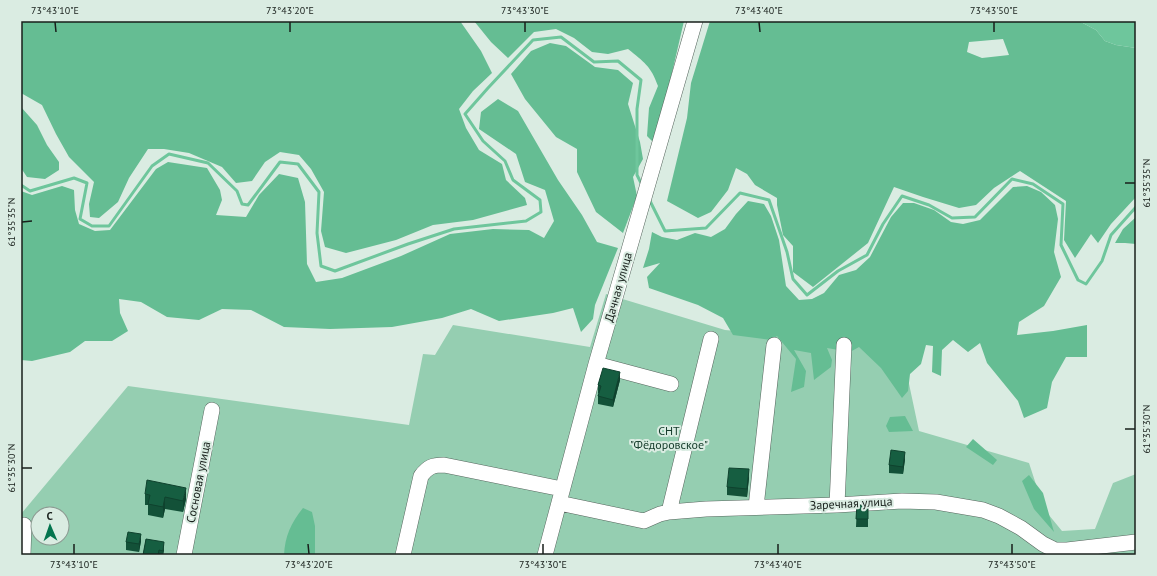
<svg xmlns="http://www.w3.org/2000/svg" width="1157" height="576" viewBox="0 0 1157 576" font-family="'PT Sans',sans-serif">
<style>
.green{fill:#95ceb1;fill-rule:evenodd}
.forest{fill:#65bd93;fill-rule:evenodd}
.water{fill:#6ec69c}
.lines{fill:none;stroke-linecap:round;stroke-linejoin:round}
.stream{stroke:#6ec69c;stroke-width:3}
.minor-casing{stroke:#57665e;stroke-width:16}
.minor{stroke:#fff;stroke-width:15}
.wall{fill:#135138}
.shaded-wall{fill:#0f422e}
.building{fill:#165e41;stroke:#0f422e}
.ticks{fill:none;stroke:#181f1b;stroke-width:1.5}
.labels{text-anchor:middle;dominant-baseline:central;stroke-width:4;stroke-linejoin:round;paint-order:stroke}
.street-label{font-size:12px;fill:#181f1b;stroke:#daece2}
.park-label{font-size:12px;fill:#143b2a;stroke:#daece2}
.neatline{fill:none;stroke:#181f1b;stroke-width:1.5}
.ticks-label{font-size:10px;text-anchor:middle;fill:#181f1b}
</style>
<rect width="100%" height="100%" fill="#daece2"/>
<!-- green -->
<path class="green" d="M606,294L725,330L901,346L919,431L1029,463L1044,509L1062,531L1095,529L1113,483L1136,474V555H21V514L128,386L409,425L423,354L435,355L453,325L590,347ZM38,514H62V538H38Z"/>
<!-- forest -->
<path class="forest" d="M21,21H460L481,51L492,73L473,91L459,109L466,128L479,150L502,164L506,180L525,198L527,205L473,220L433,225L396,240L346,253L325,247L321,231L324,192L311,169L299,155L280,152L265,162L252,181L236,183L222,167L189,153L164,149H148L129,178L118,202L99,218L90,217L89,204L94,182L69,157L56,134L42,105L21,93Z
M474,21H684L671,77L653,142L647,136L649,108L658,86C651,66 644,62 628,49L608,54L592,52L574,38L556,29L534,32L508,58L491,42Z
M710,21H1079L1096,30L1105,41L1116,45L1136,48V197L1111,224L1098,243L1091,234L1075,258L1064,240L1066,201L1020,171L994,188L976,205L959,208L923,197L894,187L868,243L813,287L793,272V246L783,235L777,205V198L755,185L747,174L736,168L728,190L711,212L698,218L667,201L687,118L691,83ZM1003,39L1009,55L982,58L967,52L969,42Z
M550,43L566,46L595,67L618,70L633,83L628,104L640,142L643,159L633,177L637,196L623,233L596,212L577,172V149L556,137L525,99L511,74L531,51Z
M498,99L518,111L558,180L582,215L597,242L618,248L595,305L593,319L581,332L573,308L553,313L499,321L471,309L442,318L392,327L330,329L284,327L251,310L222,309L199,320L167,317L141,302L119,299L120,313L128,331L112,341H85L70,352L32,361L21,360V191L32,195L62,186L74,190L75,210L79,224L95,231L110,230L156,169L168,162L207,168L220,190L222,200L216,215L246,217L259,195L279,174L298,178L305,202L307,264L316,282L342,278L401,256L450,234L493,229L529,230L544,238L554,221L545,190L525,182L516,154L479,129L481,112Z
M21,107L37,125L47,145L59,162V170L45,179L27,177L21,168Z
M1027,186L1041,192L1055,205L1058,219L1054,252L1061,277L1044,306L1019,322L1017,335L1053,331L1087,325V357H1066L1052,382L1047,408L1024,418L1018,401L987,363L980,343L968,352L953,340L942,350L941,376L932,372L933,346L926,345L921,364L910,374L908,391L902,398L881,368L859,347L850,352L827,348L832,360L831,367L814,380L811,353L794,350L806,371L804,387L791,392L796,359L777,336L771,340L733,335L723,318L698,305L649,288L647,277L660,263L643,268L649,249L652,232L662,237L677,240L695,233L711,237L725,229L736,214L748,201L764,204L771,216L779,240L786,286L799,300L812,299L824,293L839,275L856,270L870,257L891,217L903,203H914L934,210L951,222L963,224L980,220L1013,187Z
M1136,217V244L1125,243H1115L1123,229Z
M905,416L913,431L889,432L886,426L890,417Z
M973,439L997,460L993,465L966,447Z
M1029,475L1043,493L1054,532L1034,509L1022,481Z
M303,508L312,512L315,526V555H284C285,536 291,523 303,508Z"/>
<!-- water -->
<path class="water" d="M1079,21H1136V48L1116,45L1105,41L1096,30Z"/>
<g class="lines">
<!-- stream -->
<path class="stream" d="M21,185L30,191L74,178L87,183L80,219L92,226H109L152,166L169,154L208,163L237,191L242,204L248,205L280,162L298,164L319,192L317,233L321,266L335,271L408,244L454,229L526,221L541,212L540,200L513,180L505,161L483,141L465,114L488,88L533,40L561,37L594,62L618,61L641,80L637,109V175L642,185
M649,199L665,231L706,228L740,193L769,200L787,252L793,279L807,295L838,271L867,255L883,224L902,196L929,205L952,218L975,217L1012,179L1033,184L1063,204L1061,245L1078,280L1086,284L1102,261L1111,235L1136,207"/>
<defs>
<path id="minor" d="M596,364L671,384
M559,503L644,521L660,514L669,512L706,509L837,505L902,501L936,502L983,510L999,516L1021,528L1043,544L1055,550H1067L1136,542
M837,505L844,345
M756,507L774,345
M669,512L711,339
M23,555L24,525
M184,555L212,410
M403,555L421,476C428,467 432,465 444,465L562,489
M545,555L596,364L695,21"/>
</defs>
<!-- minor casing -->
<use href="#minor" class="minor-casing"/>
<!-- minor -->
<use href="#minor" class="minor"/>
</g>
<!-- wall -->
<path class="wall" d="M620,380L613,407L598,404V396L599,393H598V385Z
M905,459L903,474L889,473V465Z
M749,477L747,497L727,495V487Z
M145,494L186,499L183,512L165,509L163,518L148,515V505H145Z
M857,505H868V527H856Z
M146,539L164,550L163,555H143Z
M141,541L139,552L126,550V542Z"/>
<!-- shaded-wall -->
<path class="shaded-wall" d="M620,372V380L613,407V400Z
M905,452V459L903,474V467Z
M749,469V477L747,497V489Z
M186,488V499L183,512V501Z
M165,497V509L163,518V507Z
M141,534V541L139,552V544Z
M164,542V550L163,555V551Z"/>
<!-- building -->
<path class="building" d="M603,368L620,372L613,400L598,396L601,386L598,385Z
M891,450L905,452L903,467L889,465Z
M729,468L749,469L747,489L727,487Z
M147,480L186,488L183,501L165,497L163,507L148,504L150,495L145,494Z
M857,505H868V519H856Z
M128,532L141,534L139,544L126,542Z
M146,539L164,542L163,551L159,550L158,555H143Z"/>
<!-- ticks -->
<path class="ticks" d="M55,22L56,32M290,22V32M525,22V32M759,22L760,32M994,22V32M1125,183H1135M22,222L32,221M1125,429H1135M22,468H32M74,544V554M308,544L309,554M543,544V554M778,544V554M1012,544V554"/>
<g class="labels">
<!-- street labels -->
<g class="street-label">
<text transform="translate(618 287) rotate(-74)">Дачная улица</text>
<text transform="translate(198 482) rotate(-79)">Сосновая улица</text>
<text transform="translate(851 503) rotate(-3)">Заречная улица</text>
</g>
<!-- park labels -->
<g class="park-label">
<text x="669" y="430">СНТ<tspan x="669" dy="14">"Фёдоровское"</tspan></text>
</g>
</g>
<!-- border -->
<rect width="1157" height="576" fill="none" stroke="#daece2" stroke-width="44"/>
<!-- north arrow -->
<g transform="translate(50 526) rotate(358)"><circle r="19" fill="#daece2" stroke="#8c9a92"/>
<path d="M0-3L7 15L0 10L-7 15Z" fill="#03744e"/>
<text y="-6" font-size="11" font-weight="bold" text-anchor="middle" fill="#181f1b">С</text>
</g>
<rect x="22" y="22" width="1113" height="532" class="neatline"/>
<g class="ticks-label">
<text x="55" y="14">73°43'10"E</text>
<text x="290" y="14">73°43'20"E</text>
<text x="525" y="14">73°43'30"E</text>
<text x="759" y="14">73°43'40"E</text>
<text x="994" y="14">73°43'50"E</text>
<text transform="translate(1146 183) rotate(-90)" y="4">61°35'35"N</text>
<text transform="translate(11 222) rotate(-90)" y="4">61°35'35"N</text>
<text transform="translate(1146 429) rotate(-90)" y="4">61°35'30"N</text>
<text transform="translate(11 468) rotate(-90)" y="4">61°35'30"N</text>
<text x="74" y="568">73°43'10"E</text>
<text x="309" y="568">73°43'20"E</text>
<text x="543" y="568">73°43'30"E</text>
<text x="778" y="568">73°43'40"E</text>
<text x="1012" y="568">73°43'50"E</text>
</g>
</svg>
